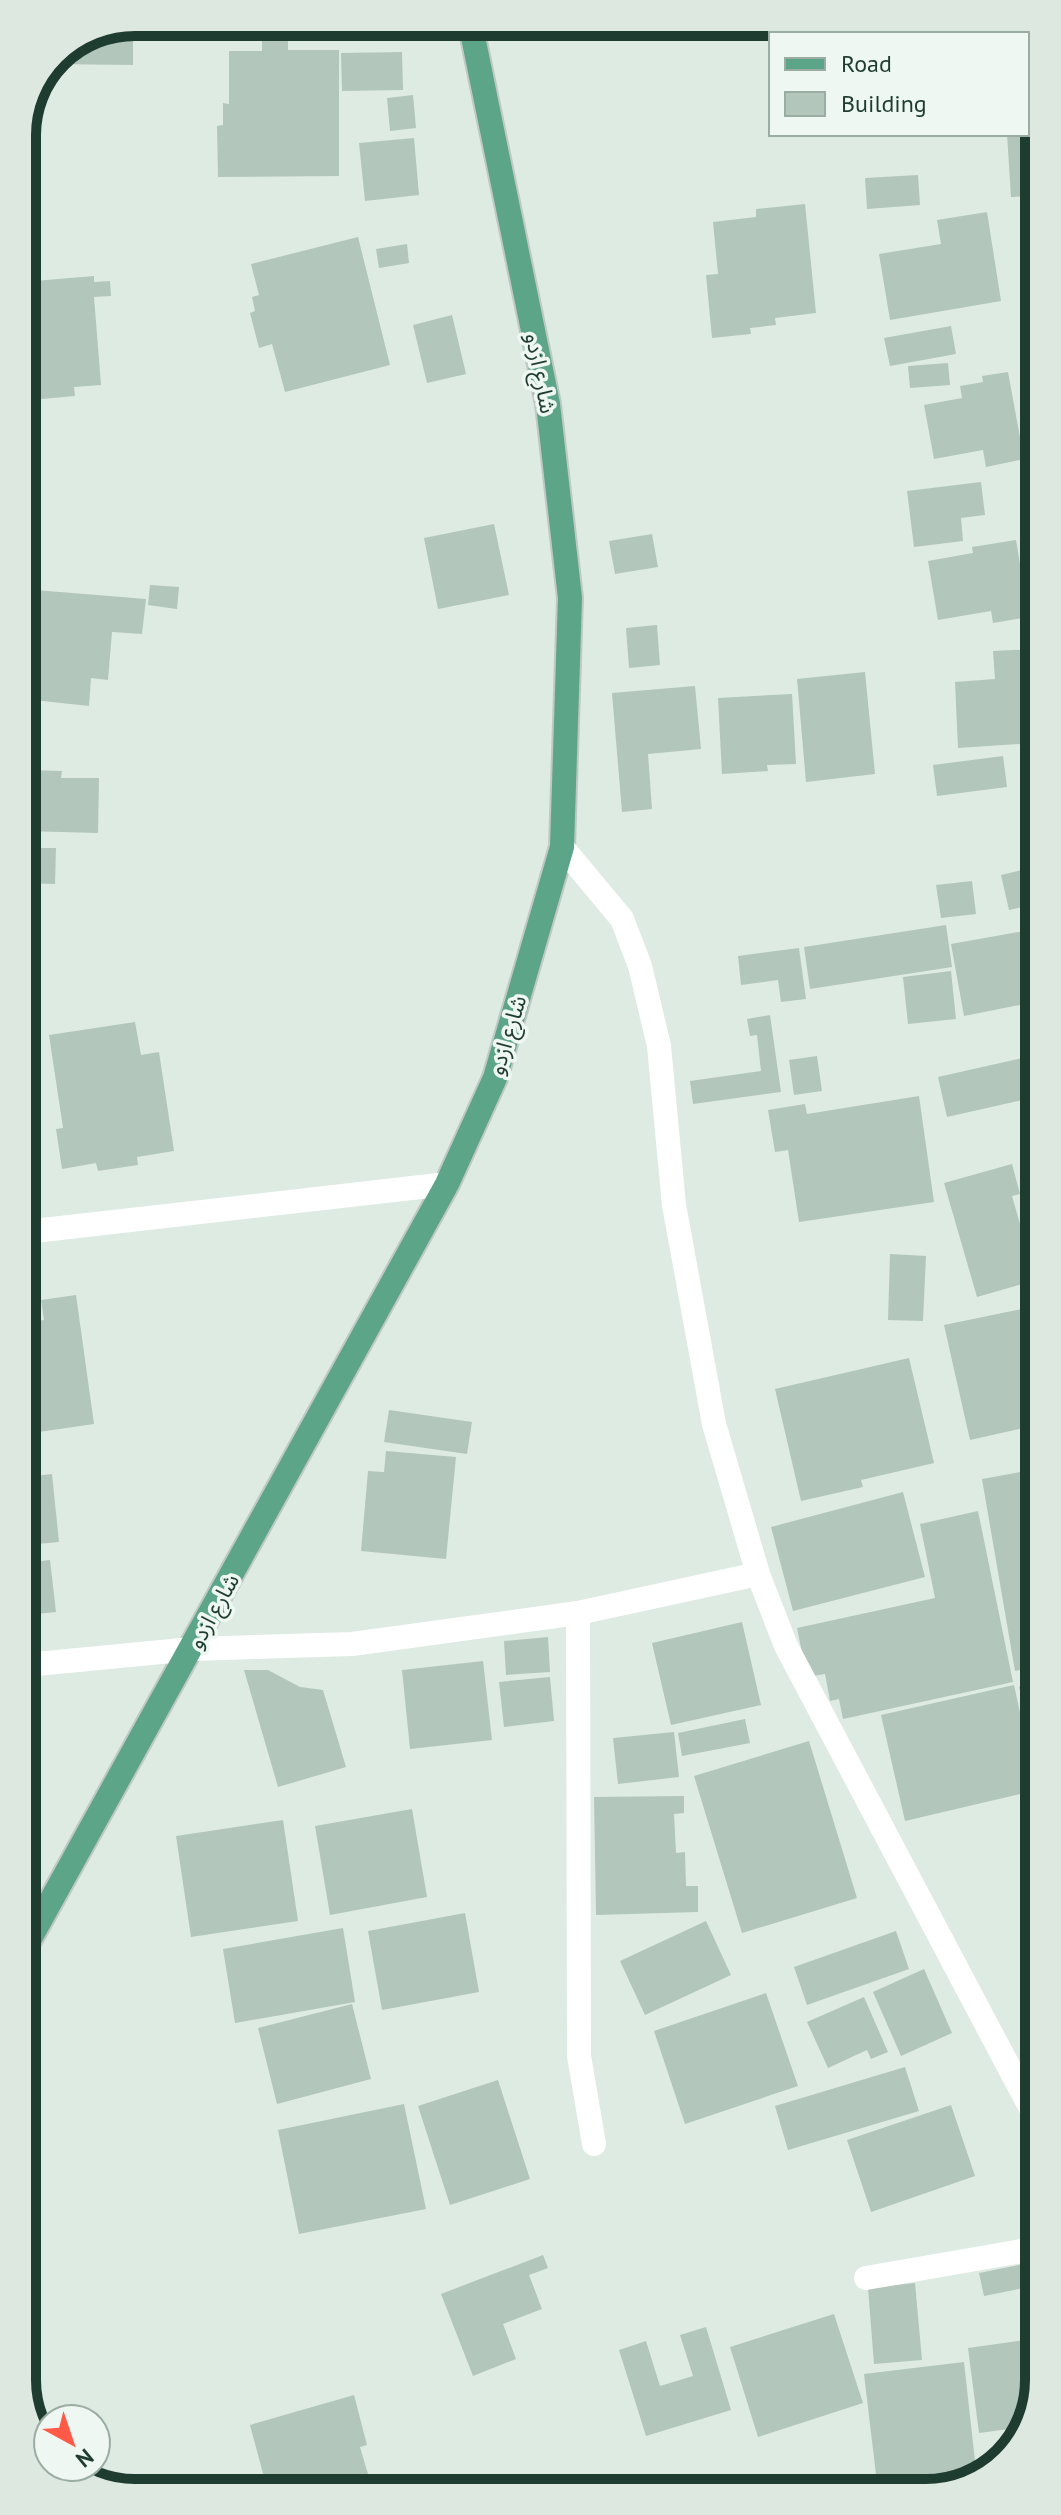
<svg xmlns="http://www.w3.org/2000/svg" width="1061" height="2515" viewBox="0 0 1061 2515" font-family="'PT Sans','Noto Sans Arabic',sans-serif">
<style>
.building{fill:#b3c6bb}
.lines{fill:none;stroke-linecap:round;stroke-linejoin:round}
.primary-casing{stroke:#c0c8c5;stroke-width:28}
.street{stroke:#fff;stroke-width:24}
.primary{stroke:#5da588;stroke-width:24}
.labels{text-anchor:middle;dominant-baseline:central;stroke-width:7;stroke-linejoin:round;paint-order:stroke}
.street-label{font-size:22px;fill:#1e3c2f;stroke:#eef7f1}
.rim{fill:none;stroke:#1e3c2f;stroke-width:10}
</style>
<rect width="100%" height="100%" fill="#ddebe3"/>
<!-- building -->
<path class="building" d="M850,22H880V34H850Z
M884,22H934L964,34H885Z
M133,23V65L51,64L55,55Z
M288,39V50H339V176L218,177L217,126L223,125V103L229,104V51H262V40Z
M402,52L403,90L342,91L341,53Z
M413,95L416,128L390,131L387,98Z
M1027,111H1033V196L1011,197L1007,134H1027Z
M414,138L419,195L365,201L359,143Z
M918,175L920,205L867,209L865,178Z
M805,204L816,313L775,318L776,325L750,328L751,334L712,338L706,275L718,274L713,222L756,217V209Z
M987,212L1001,301L890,320L879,254L941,244L937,220Z
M358,237L390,365L285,392L272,344L259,348L250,313L255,311L252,297L259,295L251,264Z
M407,244L409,263L379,268L376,249Z
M94,276V282L110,281L111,296L94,297L101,385L74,387L75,396L31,400L29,375L23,376V282Z
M452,315L466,374L427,383L413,325Z
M951,326L956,354L890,366L884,338Z
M948,363L950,385L910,388L908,366Z
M1008,372L1024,459L986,467L983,450L934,459L924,405L962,398L960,386L983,382L982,376Z
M981,482L985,515L961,518L963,541L914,547L907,491Z
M494,524L509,595L438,609L424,538Z
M652,534L658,567L615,574L609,541Z
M1016,540L1029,617L993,623L991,611L938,620L928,561L973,553L972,547Z
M150,585L179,587L177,609L148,605Z
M23,589L146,599L142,634L112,632L108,680L91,678L89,706L24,699Z
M657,625L660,665L629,668L626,628Z
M1035,649V743L958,748L955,682L995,679L993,651Z
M865,672L875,774L806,782L797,679Z
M695,686L701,749L648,754L652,809L622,812L612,693Z
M792,694L796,764L767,765L768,771L722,774L718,698Z
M1003,756L1007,787L937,796L933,765Z
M27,770L62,771L61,778H99L98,833L24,831Z
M24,848H56L55,884L24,883Z
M1035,867V904L1009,910L1001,875Z
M972,881L976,914L941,918L936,885Z
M946,925L952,967L810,989L804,947Z
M1024,931L1035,1002L964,1016L951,944Z
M799,948L806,999L781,1002L778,980L741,985L738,956Z
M951,971L956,1019L908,1024L903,977Z
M770,1015L781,1092L693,1104L690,1081L761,1071L757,1035L750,1036L747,1019Z
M135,1022L141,1055L159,1052L174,1151L137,1157L138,1165L98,1171L96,1163L62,1169L56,1129L63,1128L49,1035Z
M1036,1055V1097L947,1117L938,1077Z
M817,1056L822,1091L794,1095L789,1060Z
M919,1096L934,1202L799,1222L788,1150L775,1152L768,1110L805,1104L807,1114Z
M1012,1164L1020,1194L1012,1196L1036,1280L977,1297L944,1183Z
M1036,1208V1237L1035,1238L1028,1210Z
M890,1254L926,1256L923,1321L888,1320Z
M76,1295L94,1424L25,1434V1323L44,1320L41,1300Z
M1036,1306L1037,1425L970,1440L944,1325Z
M909,1358L934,1463L861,1480L863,1487L801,1501L775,1389Z
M389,1410L472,1422L467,1454L384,1442Z
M386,1451L456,1457L446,1559L361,1551L368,1471L384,1472Z
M1037,1469V1667L1015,1671L982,1479Z
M52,1474L59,1542L26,1545V1477Z
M903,1492L925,1577L793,1611L771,1527Z
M978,1511L1013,1682L843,1719L839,1699L830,1701L825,1674L807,1677L797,1628L935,1598L920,1524Z
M50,1560L56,1612L26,1615V1563Z
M742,1622L761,1705L671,1725L652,1643Z
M548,1637L550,1672L506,1675L504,1641Z
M483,1661L492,1740L410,1749L402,1670Z
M244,1670H268L300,1687L323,1690L346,1767L278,1787Z
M550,1677L554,1721L504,1727L499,1682Z
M1037,1683V1763H1036L1019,1687Z
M1014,1685L1037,1790L905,1821L881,1715Z
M745,1719L750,1743L682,1756L678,1733Z
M674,1732L679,1777L618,1784L613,1738Z
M809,1741L857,1898L742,1933L694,1776Z
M26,1760L37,1807L26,1809Z
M684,1796V1813L674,1814L676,1853L685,1852L686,1886H698V1912L596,1915L594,1797Z
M412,1809L427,1897L330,1915L315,1826Z
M283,1820L298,1921L191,1937L176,1836Z
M465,1913L479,1992L382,2010L368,1931Z
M706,1921L731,1975L645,2015L620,1961Z
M343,1928L355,2002L235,2023L223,1949Z
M896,1931L909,1969L807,2005L794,1967Z
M924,1969L952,2033L901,2056L873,1992Z
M766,1993L798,2086L685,2124L654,2031Z
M864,1997L888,2052L871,2059L867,2050L828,2068L807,2022Z
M352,2004L371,2079L277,2104L258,2028Z
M905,2067L919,2111L788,2150L775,2106Z
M498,2080L530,2179L450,2205L418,2106Z
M404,2104L426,2209L299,2234L278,2130Z
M951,2105L975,2176L871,2212L847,2140Z
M543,2255L548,2268L529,2275L542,2309L503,2324L516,2359L473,2376L441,2294Z
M1039,2261V2285L984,2296L979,2273Z
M915,2283L922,2360L874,2364L868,2288Z
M834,2314L863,2403L758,2437L730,2347Z
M706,2327L731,2410L646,2436L619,2350L646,2341L660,2386L693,2376L680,2335Z
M1039,2338V2381L1023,2427L979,2433L968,2348Z
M964,2362L976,2470L877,2483L864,2374Z
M354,2395L367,2445L360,2447L368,2474L359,2476L363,2491L268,2492L250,2425Z
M980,2474L962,2487L909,2488V2486Z"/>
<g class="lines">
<defs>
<path id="primary" d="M27,1944L447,1184L495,1078L562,847L570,598L548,404L470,22"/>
</defs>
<!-- primary casing -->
<use href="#primary" class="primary-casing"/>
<!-- street -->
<path class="street" d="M562,847L622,919L640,966L659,1046L674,1205L714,1424L758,1574L786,1646L1038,2122
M25,1232L447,1184
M578,1613L579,2056L594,2144
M26,1665L192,1649L352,1644L578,1613L758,1574
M866,2278L1039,2248"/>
<!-- primary -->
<use href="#primary" class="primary"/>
</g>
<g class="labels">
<!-- street labels -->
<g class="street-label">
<text transform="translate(541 373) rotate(79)">شارع ازدو</text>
<text transform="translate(507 1035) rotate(-73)">شارع ازدو</text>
<text transform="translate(213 1611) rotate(-61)">شارع ازدو</text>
</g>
</g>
<!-- crop -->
<path d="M0 0H1061V2515H0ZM135 36H926A99 99 0 0 1 1025 135V2380A99 99 0 0 1 926 2479H135A99 99 0 0 1 36 2380V135A99 99 0 0 1 135 36Z" fill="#dde8e1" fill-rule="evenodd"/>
<path class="rim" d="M135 36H926A99 99 0 0 1 1025 135V2380A99 99 0 0 1 926 2479H135A99 99 0 0 1 36 2380V135A99 99 0 0 1 135 36Z"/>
<!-- legend -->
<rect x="769" y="32" width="260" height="104" fill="#eef7f1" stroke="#9baca3" stroke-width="2"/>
<rect x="785" y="58" width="40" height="12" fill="#5da588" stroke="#9baca3" stroke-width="2"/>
<text x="841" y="72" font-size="24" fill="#1e3c2f">Road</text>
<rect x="785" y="92" width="40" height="24" fill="#b3c6bb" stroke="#9baca3" stroke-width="2"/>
<text x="841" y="112" font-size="24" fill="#1e3c2f">Building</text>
<!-- north arrow -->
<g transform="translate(72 2443) rotate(140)"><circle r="38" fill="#eef7f1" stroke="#9baca3" stroke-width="2"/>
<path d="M0-6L14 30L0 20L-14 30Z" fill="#ff5a47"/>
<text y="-12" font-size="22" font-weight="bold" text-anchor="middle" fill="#1e3c2f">N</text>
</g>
</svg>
